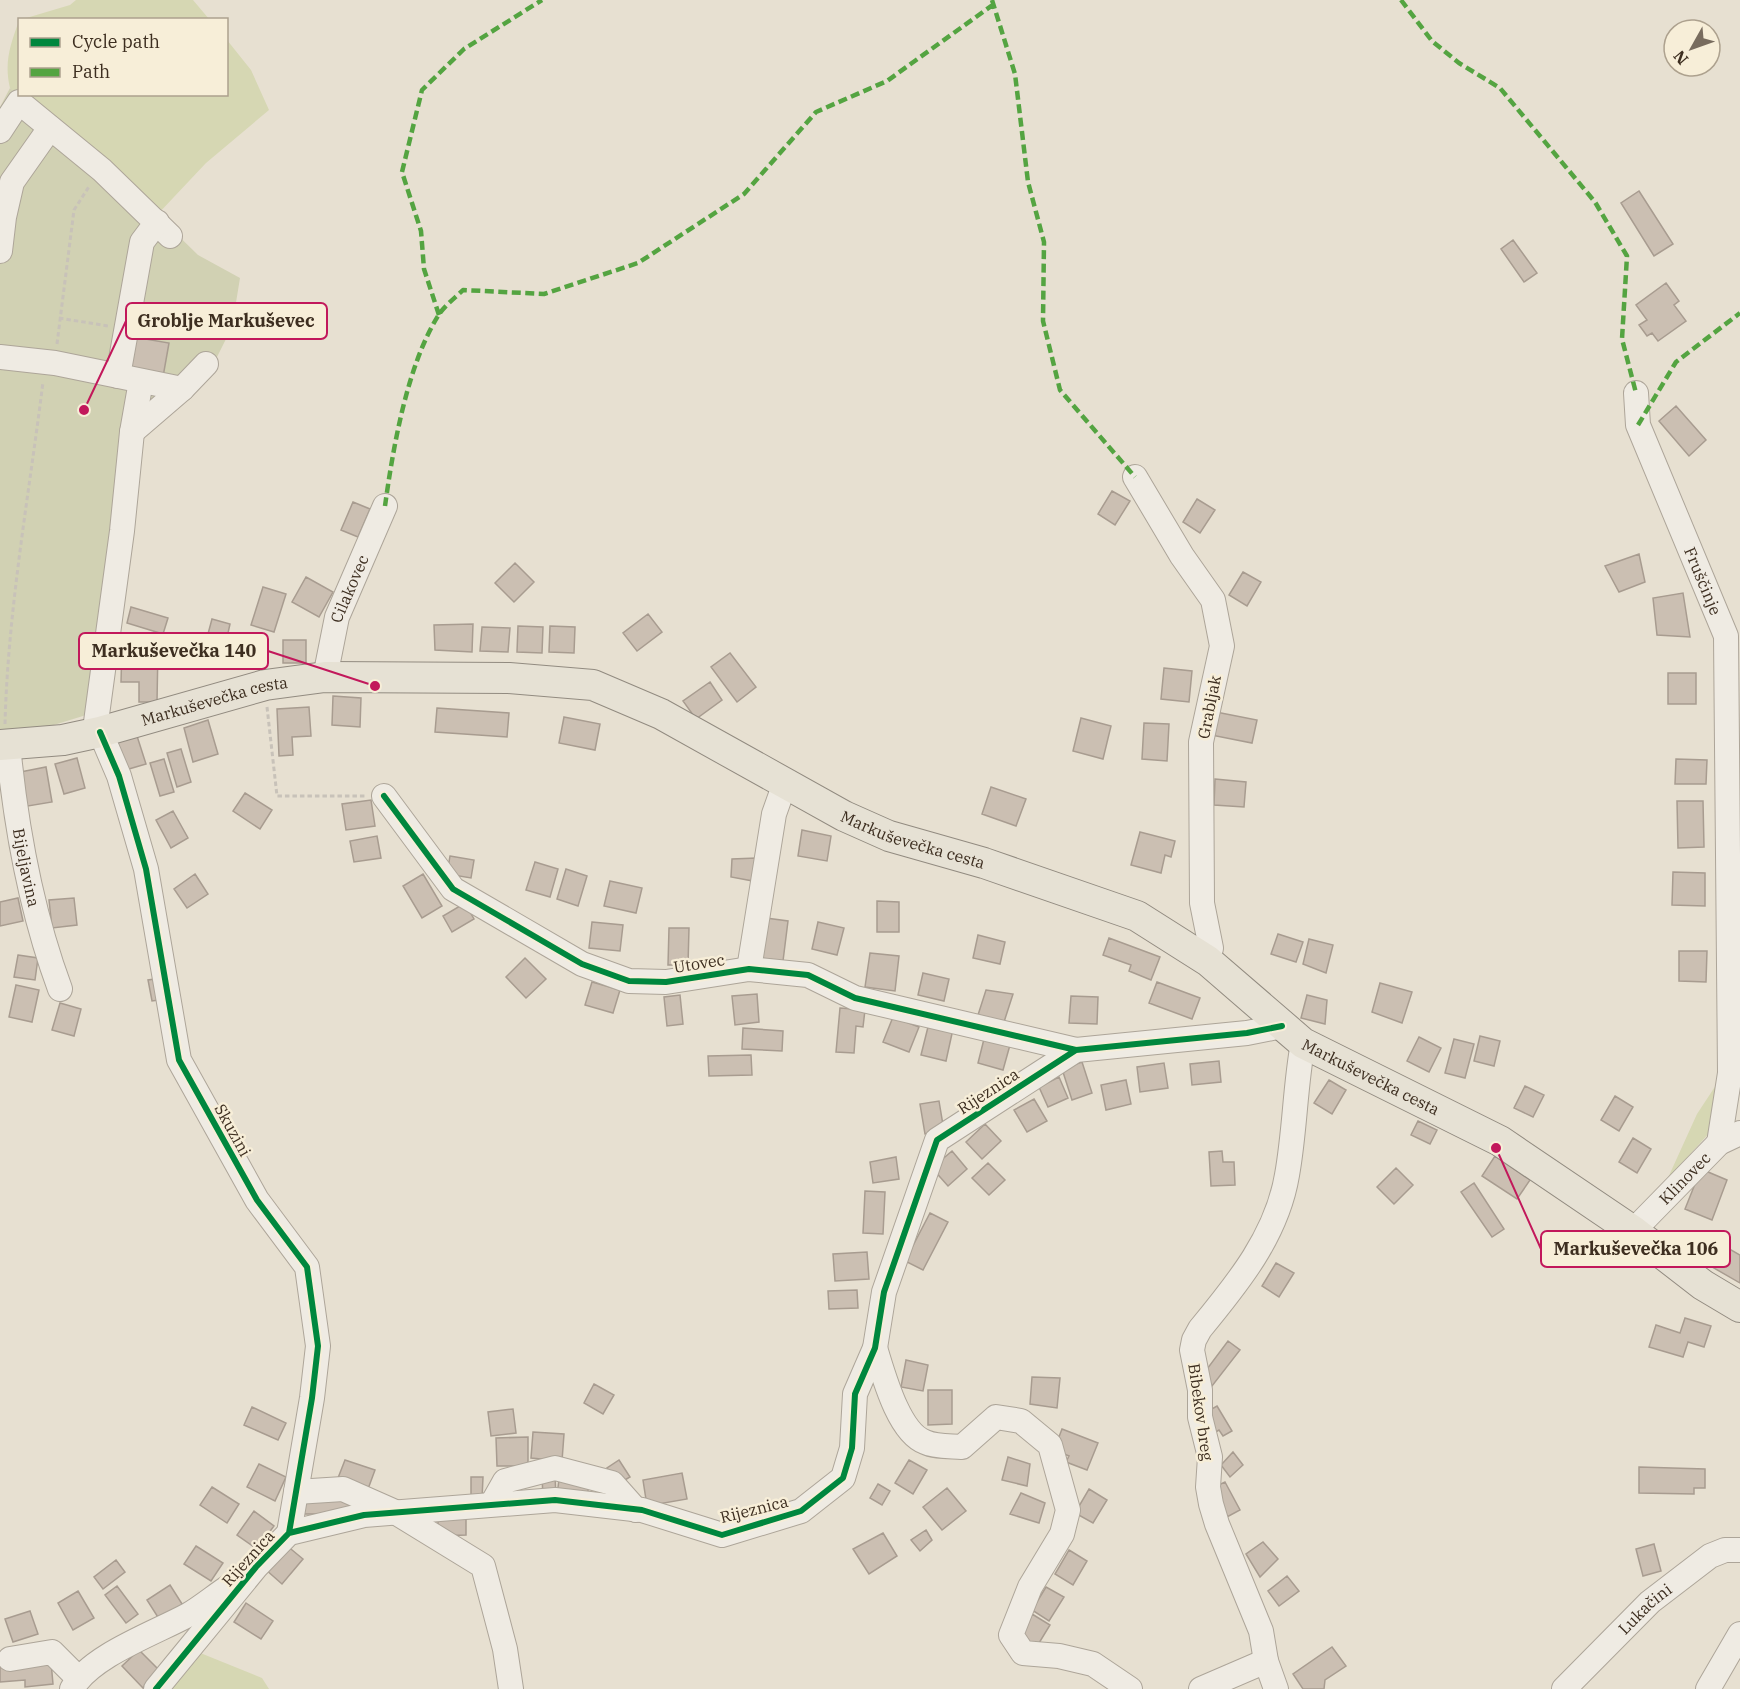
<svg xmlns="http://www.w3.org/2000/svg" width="1740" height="1689" viewBox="0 0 1740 1689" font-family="'IBM Plex Serif',serif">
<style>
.green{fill:#d6d7b3}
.cemetery{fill:#d1d1b3}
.building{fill:#cbbfb2;stroke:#a89c90;stroke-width:1.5}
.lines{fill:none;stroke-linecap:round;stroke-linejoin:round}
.minor-casing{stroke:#ada599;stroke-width:26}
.major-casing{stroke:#928b80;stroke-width:32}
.path{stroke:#c8c2b9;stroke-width:3;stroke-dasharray:4.5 3;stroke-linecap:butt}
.minor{stroke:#efebe3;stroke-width:24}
.major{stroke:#e6e1d4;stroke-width:30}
.quiet{stroke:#54a441;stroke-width:4.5;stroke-dasharray:9 4.5;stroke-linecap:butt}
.cycleway-casing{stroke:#f7eed8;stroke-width:10}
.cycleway{stroke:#00873e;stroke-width:6}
.labels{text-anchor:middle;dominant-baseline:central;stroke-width:5;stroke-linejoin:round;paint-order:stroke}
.street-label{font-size:16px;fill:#3d2e20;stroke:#f7eed8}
.leader{fill:none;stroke:#c2185b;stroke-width:2}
.callout-dot{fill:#c2185b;stroke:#f7eed8;stroke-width:2}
.callout{fill:#f7eed8;stroke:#c2185b;stroke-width:2}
.callout-label{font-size:18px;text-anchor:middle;font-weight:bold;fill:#3d2e20}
</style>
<rect width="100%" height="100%" fill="#e7e0d1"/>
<!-- green -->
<path class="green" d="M76,0H193L209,19H23L70,5Z
M19,21L20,94H226L227,40L251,70L269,110L206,163L157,215L113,172L10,88C4,63 10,45 19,21Z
M1724,1073L1711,1131L1667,1180L1697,1114Z
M188,1648L262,1678L269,1689H152Z"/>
<!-- cemetery -->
<path class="cemetery" d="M10,88L113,172L198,255L240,278L232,327L214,363L139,437L96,712L31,732L0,733V107Z"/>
<!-- building -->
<path class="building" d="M1639,191L1673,244L1654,256L1621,203Z
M1513,240L1537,273L1524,282L1501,249Z
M1666,283L1679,301L1674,305L1686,321L1658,341L1652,333L1647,336L1639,325L1647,320L1636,305Z
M128,336L169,343L163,377L122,370Z
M1676,406L1706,440L1689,456L1659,421Z
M1112,491L1130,501L1115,525L1098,514Z
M1197,499L1215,510L1200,533L1183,522Z
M353,502L370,509L358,537L341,530Z
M1639,554L1645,582L1619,592L1605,566Z
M515,563L534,582L514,602L495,583Z
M1243,572L1261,582L1247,606L1229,595Z
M306,577L333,592L319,617L292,602Z
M263,587L286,594L274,632L251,625Z
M1683,593L1690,637L1657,635L1653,598Z
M131,607L168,618L163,634L127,623Z
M648,614L662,632L637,651L623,633Z
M212,619L230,624L226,642L237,645L230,668L201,660Z
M473,624L472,652L435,650L434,625Z
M518,626L543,627L542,653L517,652Z
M550,626L575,627L574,653L549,652Z
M482,627L510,628L508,652L480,651Z
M283,640H306V663H283Z
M122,646L158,647L157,702H139V682H121Z
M730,653L756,687L737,702L711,667Z
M1164,668L1192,671L1189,702L1161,699Z
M1668,673H1696V704H1668Z
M710,682L722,700L696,719L683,701Z
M333,696L361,698L360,727L332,725Z
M309,707L311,736L292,737L293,755L279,756L277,709Z
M437,708L509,713L507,737L435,732Z
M1216,712L1257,720L1252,743L1211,735Z
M564,717L600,724L595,750L559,743Z
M1081,718L1111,726L1103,759L1073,751Z
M208,720L218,754L193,762L184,728Z
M1144,723L1169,724L1167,761L1142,759Z
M137,736L146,764L122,771L113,743Z
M181,749L191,782L177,787L167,753Z
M77,758L85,788L64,794L55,764Z
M164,759L174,792L160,796L150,763Z
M1676,759L1707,760L1706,784H1675Z
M46,767L52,802L22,807L15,773Z
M1215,779L1246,782L1244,807L1214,805Z
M991,787L1026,799L1016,826L982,814Z
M245,793L272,810L260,829L233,811Z
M371,800L375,826L346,830L342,804Z
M1677,801H1703L1704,847L1678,848Z
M173,811L188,838L171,848L156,820Z
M802,830L831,836L827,861L798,856Z
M1140,832L1175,841L1171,857L1165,855L1161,873L1131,865Z
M377,836L381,858L354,862L350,841Z
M450,856L474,860L471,878L447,874Z
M756,858L753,881L731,877L732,859Z
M535,862L558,869L550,897L526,890Z
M566,869L587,876L578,906L557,899Z
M1673,872L1705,873V906L1672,905Z
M195,874L208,894L187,908L174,889Z
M423,874L442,906L422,918L403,886Z
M610,881L642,888L636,913L604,906Z
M18,898L23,921L0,926V902Z
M74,898L77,925L52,928L49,900Z
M877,901L899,902V932H877Z
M465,903L474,919L452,932L443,916Z
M766,918L788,921L783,961L761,958Z
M592,922L623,925L620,951L589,948Z
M818,922L844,928L837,955L812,949Z
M669,928H689L688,965H668Z
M1278,934L1303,942L1296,962L1271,954Z
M978,935L1005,942L1000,964L973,958Z
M1109,938L1160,957L1151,980L1129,971L1131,965L1103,955Z
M1309,939L1333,945L1326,973L1303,964Z
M1679,951H1707L1706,982L1679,981Z
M870,953L899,956L895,991L865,987Z
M18,955L38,958L35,980L14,977Z
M525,958L546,979L526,998L506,977Z
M923,973L949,979L944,1001L918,995Z
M162,978L166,999L152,1001L148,980Z
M592,982L620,990L613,1013L585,1005Z
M1157,982L1200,998L1192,1019L1149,1003Z
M1380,983L1412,992L1402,1023L1372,1012Z
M16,985L39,990L32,1022L9,1017Z
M986,990L1013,994L1004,1022L978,1015Z
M757,994L759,1022L735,1025L732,996Z
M680,995L683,1024L667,1026L664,997Z
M1307,995L1327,1000L1325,1024L1301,1018Z
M1071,996L1098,997L1097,1024L1069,1023Z
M60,1003L81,1009L74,1036L52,1030Z
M840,1008L865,1010L863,1027L856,1026L854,1053L836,1052Z
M893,1017L919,1027L909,1052L883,1042Z
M929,1023L953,1029L946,1061L921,1055Z
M743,1028L783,1031L782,1051L742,1049Z
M1480,1036L1500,1041L1494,1066L1474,1061Z
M1419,1037L1441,1048L1429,1072L1407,1061Z
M984,1039L1010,1045L1003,1070L978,1063Z
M1454,1039L1474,1044L1465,1078L1445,1073Z
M751,1055L752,1075L709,1076L708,1056Z
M1219,1061L1221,1082L1192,1085L1190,1064Z
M1082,1062L1092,1093L1072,1100L1062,1069Z
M1164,1063L1168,1088L1140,1092L1137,1067Z
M1059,1077L1068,1098L1048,1107L1039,1087Z
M1126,1080L1131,1104L1106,1110L1101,1085Z
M1329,1080L1346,1090L1332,1114L1314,1103Z
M1525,1086L1544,1095L1533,1117L1514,1108Z
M1615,1096L1633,1107L1619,1131L1601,1120Z
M1034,1099L1047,1121L1027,1132L1014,1110Z
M939,1101L944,1131L925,1134L920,1104Z
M1418,1121L1437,1130L1430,1144L1411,1135Z
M985,1124L1001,1141L982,1159L966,1142Z
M1633,1138L1651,1149L1637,1173L1619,1162Z
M952,1151L967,1169L948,1186L932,1168Z
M1222,1151L1223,1162H1234L1235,1185L1211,1186L1209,1152Z
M1495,1156L1530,1180L1517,1199L1482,1176Z
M896,1157L899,1179L873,1183L870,1162Z
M988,1163L1005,1180L989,1195L972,1178Z
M1396,1168L1413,1185L1394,1204L1377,1187Z
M1701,1169L1727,1180L1712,1220L1685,1209Z
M1474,1183L1504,1229L1492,1237L1461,1192Z
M865,1191L885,1192L883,1234L863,1233Z
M930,1213L948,1222L923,1270L905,1261Z
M1712,1239L1740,1255V1283L1700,1260Z
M867,1252L869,1279L835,1281L833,1254Z
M1276,1263L1294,1273L1279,1297L1262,1286Z
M857,1290L858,1308L829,1309L828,1291Z
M1685,1318L1711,1326L1704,1347L1688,1342L1683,1357L1649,1347L1656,1325L1680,1333Z
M1228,1341L1240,1350L1212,1386L1201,1377Z
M906,1360L928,1365L923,1391L901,1387Z
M1032,1377L1060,1378L1057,1408L1030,1404Z
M594,1384L614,1395L603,1414L584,1403Z
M928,1390H952V1424L928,1425Z
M1217,1406L1232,1431L1223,1436L1219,1430L1214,1433L1203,1414Z
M252,1407L286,1423L278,1440L244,1425Z
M513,1409L516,1433L491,1436L488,1412Z
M1062,1429L1098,1443L1087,1470L1066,1462L1069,1456L1054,1450Z
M533,1432L564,1434L562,1461L531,1458Z
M528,1437V1466H497L496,1438Z
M1233,1452L1243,1465L1230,1477L1221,1465Z
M1008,1457L1030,1464L1027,1486L1002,1480Z
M345,1460L375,1470L368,1489L338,1478Z
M619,1460L630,1477L618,1484L607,1468Z
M909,1460L927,1470L913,1494L895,1483Z
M259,1464L286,1477L275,1501L247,1487Z
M1639,1467L1705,1469V1488H1694V1494L1639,1493Z
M682,1473L687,1499L647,1506L643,1480Z
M555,1474L556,1499H543L542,1475Z
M471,1477H483L482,1499L471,1500Z
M559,1479L589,1482L587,1499L557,1496Z
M1225,1482L1240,1510L1227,1517L1212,1488Z
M878,1484L890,1491L882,1505L870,1498Z
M212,1487L239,1504L227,1523L200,1505Z
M947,1488L966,1511L942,1530L923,1507Z
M1089,1489L1107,1500L1093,1523L1075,1513Z
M1021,1493L1045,1503L1039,1523L1010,1514Z
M349,1497V1514H298V1498Z
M254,1511L274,1526L257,1549L237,1535Z
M466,1515V1535L438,1536V1516Z
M926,1530L932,1540L920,1551L911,1540Z
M883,1533L897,1556L869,1574L853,1549Z
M1263,1542L1278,1559L1260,1577L1246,1554Z
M1654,1544L1661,1571L1643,1576L1636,1549Z
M286,1545L303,1559L282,1584L265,1569Z
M196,1546L223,1563L211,1581L184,1564Z
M1069,1550L1087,1561L1073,1585L1055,1574Z
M116,1560L125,1572L103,1589L94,1577Z
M1287,1576L1299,1591L1279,1606L1268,1591Z
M170,1585L184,1607L161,1622L147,1600Z
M117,1586L138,1614L126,1623L105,1595Z
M1046,1587L1064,1597L1049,1621L1032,1610Z
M78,1591L94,1618L73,1630L58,1603Z
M246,1603L273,1621L261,1639L234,1622Z
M30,1611L38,1634L13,1642L5,1619Z
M1032,1614L1050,1625L1036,1648L1018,1638Z
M1332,1647L1346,1666L1325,1680L1324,1689H1303L1293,1674Z
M139,1650L160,1671L143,1688L122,1666Z
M51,1662L53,1684L25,1687V1680L0,1682V1667Z"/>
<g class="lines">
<defs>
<g id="minor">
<path d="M0,131L19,102L102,170L170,236"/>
<path d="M0,251L4,217L12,182L50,128"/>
<path d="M0,357L55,363L182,389"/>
<path d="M118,376L142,242L157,222"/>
<path d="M141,381L132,432L122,531L96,722L119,776L146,869L179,1060L257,1200L307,1267L318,1346L312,1398L289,1533"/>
<path id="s1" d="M1636,393L1638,425L1726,636L1730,1073L1719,1143"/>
<path d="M132,432L182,389L206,364"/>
<path d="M1135,477L1182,556L1213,600L1222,646L1201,742L1202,903L1211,948L1208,961"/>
<path id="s2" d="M325,677L337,617L385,506"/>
<path id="s3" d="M8,745C16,828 31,911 60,989"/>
<path d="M384,796L453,889L582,964L629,981L666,982L749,969L808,975L855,998L1076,1050"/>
<path d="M749,969L774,814L785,783"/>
<path id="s4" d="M1633,1231L1719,1143L1740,1133"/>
<path d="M875,1348C883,1373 898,1432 925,1442C935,1447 951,1446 962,1447L996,1417L1021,1421L1050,1445L1068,1510L1062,1534L1030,1587L1011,1635L1023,1653L1059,1656L1093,1664L1130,1689"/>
<path d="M296,1492L343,1489L395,1512L483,1566L505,1649L511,1689"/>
<path d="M492,1504L505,1481L555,1468L612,1483L636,1510"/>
<path d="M10,1659L52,1652L78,1678"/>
<path d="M72,1689C90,1656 155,1633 188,1615C202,1607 216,1595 230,1586"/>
<path d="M156,1689L256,1567L289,1533L364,1515L555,1500L642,1510L722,1535L801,1511L843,1478L852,1448L855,1394L875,1348L884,1292L937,1140L1076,1050L1247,1033L1282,1026"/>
<path d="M1201,1689L1266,1661"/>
<path d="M1276,1689L1266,1661L1261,1631L1217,1524L1211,1504L1208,1487L1210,1457L1200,1417V1390L1192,1350L1194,1340L1200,1329C1238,1283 1277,1235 1287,1175C1295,1131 1295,1086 1303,1043"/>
<path id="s5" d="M1564,1689L1650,1602L1710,1556L1725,1550H1740"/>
<path d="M1708,1689L1740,1634"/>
</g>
<g id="major">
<path id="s6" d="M0,745L63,740L100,732L265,685L325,677L509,678L593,685L661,714L844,816L889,836L984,863L1137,916L1208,961L1303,1043L1500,1141L1633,1231L1703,1285L1740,1307"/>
</g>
</defs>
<!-- minor casing -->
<use href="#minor" class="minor-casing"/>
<!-- major casing -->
<use href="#major" class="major-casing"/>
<!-- path -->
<path class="path" d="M59,318L108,326
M57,344L74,210L90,185
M267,707L277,796H365
M5,724C8,609 29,495 43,382"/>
<!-- minor -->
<use href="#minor" class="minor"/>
<!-- major -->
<use href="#major" class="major"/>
<!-- quiet -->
<path class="quiet" d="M992,0L1015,74L1028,182L1044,242L1043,321L1060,390L1135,477
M1401,0L1432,41L1459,63L1500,88L1595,202L1627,256L1622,339L1636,393
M439,315L424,269L421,231L402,172L422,90L464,49L542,0
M1638,425L1676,362L1740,313
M385,506C393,448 407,366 438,316C444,306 455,298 463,290L544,294L638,263L744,194L816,112L887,81L994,4"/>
<defs>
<path id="cycleway" d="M100,732L119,776L146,869L179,1060L257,1200L307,1267L318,1346L312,1398L289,1533
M384,796L453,889L582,964L629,981L666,982L749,969L808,975L855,998L1076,1050
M156,1689L256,1567L289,1533L364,1515L555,1500L642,1510L722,1535L801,1511L843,1478L852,1448L855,1394L875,1348L884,1292L937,1140L1076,1050L1247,1033L1282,1026"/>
</defs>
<!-- cycleway casing -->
<use href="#cycleway" class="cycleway-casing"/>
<!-- cycleway -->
<use href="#cycleway" class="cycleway"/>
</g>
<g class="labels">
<!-- street labels -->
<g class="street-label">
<text stroke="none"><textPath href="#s1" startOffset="201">Fruščinje</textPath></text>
<text stroke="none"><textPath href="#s2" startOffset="92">Cilakovec</textPath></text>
<text stroke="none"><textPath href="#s6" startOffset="220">Markuševečka cesta</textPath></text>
<text transform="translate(1209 707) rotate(-79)">Grabljak</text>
<text stroke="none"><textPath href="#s6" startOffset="958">Markuševečka cesta</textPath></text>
<text stroke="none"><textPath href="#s3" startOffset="124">Bijeljavina</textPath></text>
<text transform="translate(699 963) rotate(-9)">Utovec</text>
<text stroke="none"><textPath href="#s6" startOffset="1480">Markuševečka cesta</textPath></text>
<text transform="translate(988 1091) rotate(-33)">Rijeznica</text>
<text transform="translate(233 1130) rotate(61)">Skuzini</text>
<text stroke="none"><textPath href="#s4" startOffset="74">Klinovec</textPath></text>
<text transform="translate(1201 1412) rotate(82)">Bibekov breg</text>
<text transform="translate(754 1509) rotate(-14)">Rijeznica</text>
<text transform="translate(248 1558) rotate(-48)">Rijeznica</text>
<text stroke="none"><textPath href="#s5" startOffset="114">Lukačini</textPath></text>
</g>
</g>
<!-- callouts -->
<path class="leader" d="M84 410L126 321M375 686L268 651M1496 1148L1541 1249"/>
<g class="callout-dot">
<circle cx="84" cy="410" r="6"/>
<circle cx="375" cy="686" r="6"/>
<circle cx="1496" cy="1148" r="6"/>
</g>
<g class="callout">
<rect x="126" y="303" width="201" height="36" rx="6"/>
<rect x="79" y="633" width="189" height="36" rx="6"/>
<rect x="1541" y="1231" width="189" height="36" rx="6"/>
</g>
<g class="callout-label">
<text x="226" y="327">Groblje Markuševec</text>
<text x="174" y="657">Markuševečka 140</text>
<text x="1636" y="1255">Markuševečka 106</text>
</g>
<!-- legend -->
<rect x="18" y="18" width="210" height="78" fill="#f7eed8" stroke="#ada18e" stroke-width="1.5"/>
<rect x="30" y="38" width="30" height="9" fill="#00873e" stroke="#ada18e" stroke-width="1.5"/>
<text x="72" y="48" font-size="18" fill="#3d2e20">Cycle path</text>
<rect x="30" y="68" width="30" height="9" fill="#54a441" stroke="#ada18e" stroke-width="1.5"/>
<text x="72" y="78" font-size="18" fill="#3d2e20">Path</text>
<!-- north arrow -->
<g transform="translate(1692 48) rotate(230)"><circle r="28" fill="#f7eed8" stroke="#ada18e" stroke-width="1.5"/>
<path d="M0-4.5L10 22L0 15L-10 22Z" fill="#786c5e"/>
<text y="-9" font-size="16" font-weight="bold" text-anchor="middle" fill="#3d2e20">N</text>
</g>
</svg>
